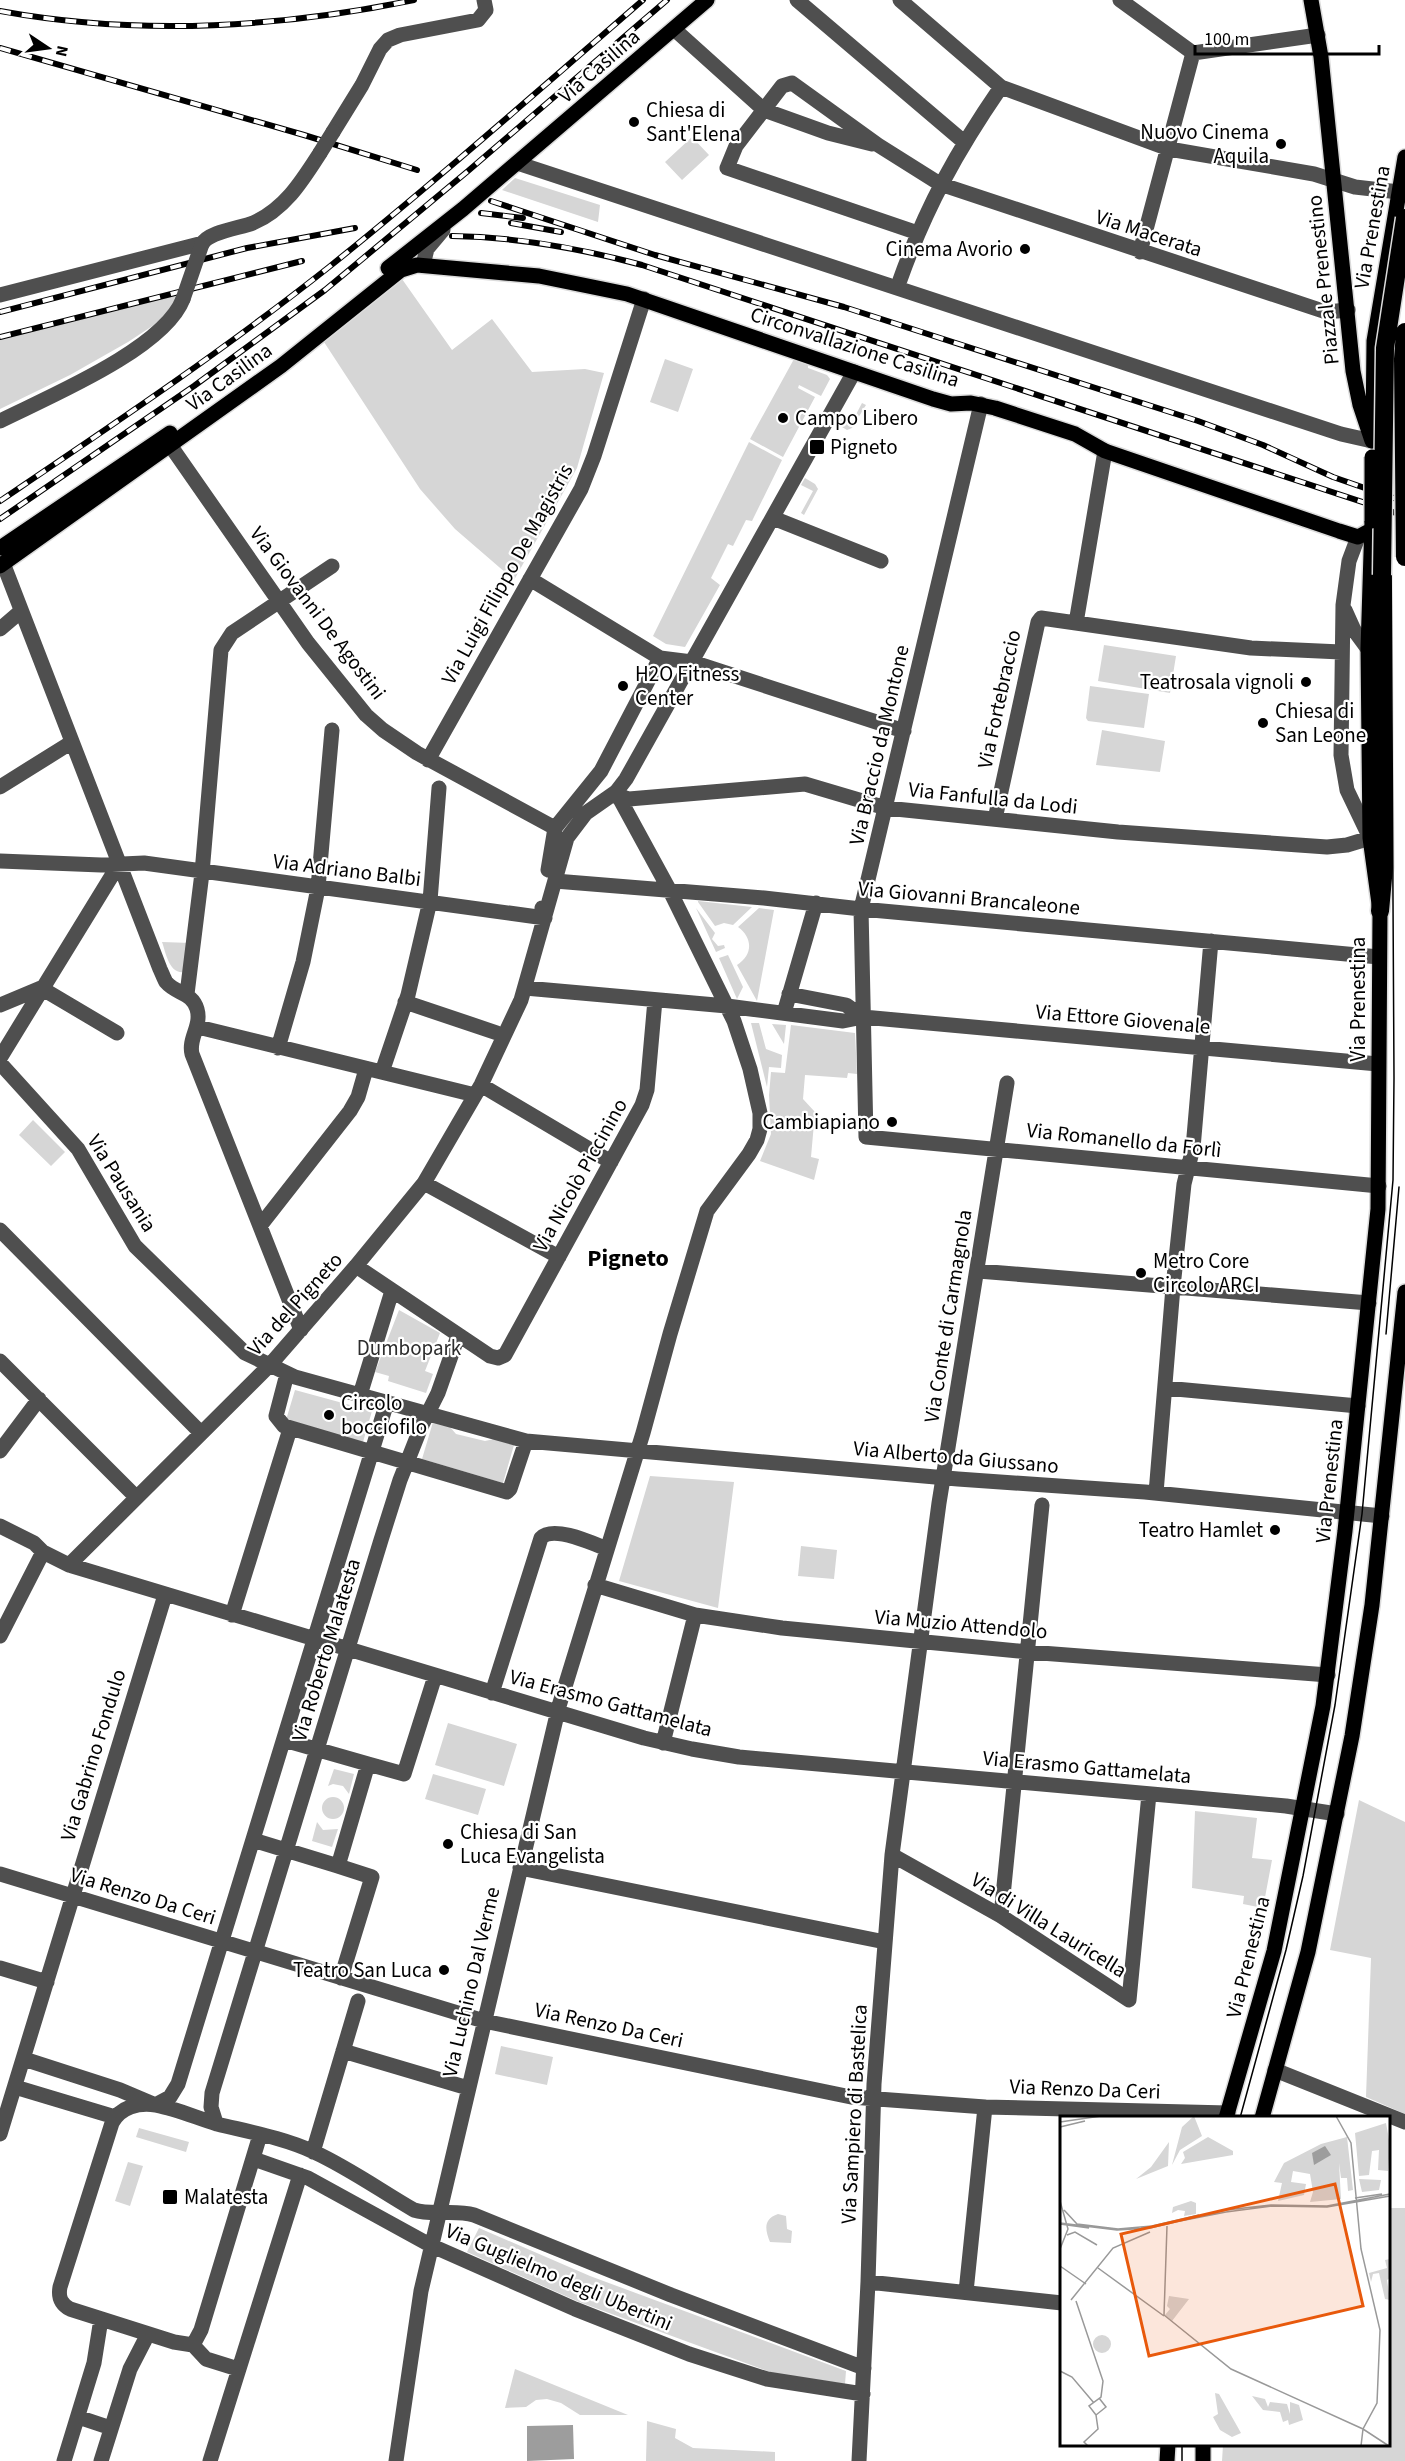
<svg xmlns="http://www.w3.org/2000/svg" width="1405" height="2461" viewBox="0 0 1405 2461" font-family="'Source Sans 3',sans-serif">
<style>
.green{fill:#d6d6d6}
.water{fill:#9d9d9d}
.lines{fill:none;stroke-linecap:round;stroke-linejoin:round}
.major-casing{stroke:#dbdbdb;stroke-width:18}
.highway-casing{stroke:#dbdbdb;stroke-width:21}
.minor{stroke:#4f4f4f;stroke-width:15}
.major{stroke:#000;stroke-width:15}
.highway{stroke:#000;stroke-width:18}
.tram{stroke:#000;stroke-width:1.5}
.rail-casing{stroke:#000;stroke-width:6}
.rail{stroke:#fff;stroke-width:4;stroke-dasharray:11;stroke-linecap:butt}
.major-bridge-casing{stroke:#dbdbdb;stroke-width:18;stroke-linecap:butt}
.highway-bridge-casing{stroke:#dbdbdb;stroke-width:21;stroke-linecap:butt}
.minor-bridge{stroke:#4f4f4f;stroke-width:15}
.major-bridge{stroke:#000;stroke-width:15}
.highway-bridge{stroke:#000;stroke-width:18}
.poi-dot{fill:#000;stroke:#fff;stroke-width:2}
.labels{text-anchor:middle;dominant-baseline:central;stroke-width:4.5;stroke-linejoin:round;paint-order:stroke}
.street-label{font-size:21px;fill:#000;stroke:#fff}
.poi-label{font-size:21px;fill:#000;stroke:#fff;text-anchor:start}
.park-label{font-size:21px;fill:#2d2d2d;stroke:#fff}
.quarter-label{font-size:24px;font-weight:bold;fill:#000;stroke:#fff}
.inset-road{fill:none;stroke:#999;stroke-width:1.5}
.view{fill:#e8590c;fill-opacity:0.15;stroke:#e8590c;stroke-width:3}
.inset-edge{fill:none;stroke:#000;stroke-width:3}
</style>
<rect width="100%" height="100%" fill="#fff"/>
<!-- green -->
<path class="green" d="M692,137L709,155L682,180L665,162Z
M515,178L600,205L598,222L502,190Z
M402,279L452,350L492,319L532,372L585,369L604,373L577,468L514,580L455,529L420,489L324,342Z
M180,294L163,319L128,342L70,375L0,409V339Z
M665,359L693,369L678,412L650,402Z
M794,359L808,364V368L827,375L830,379L821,396L799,385L798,388L815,397L783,457L750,439Z
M862,403L866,405L852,428L847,430L837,424L840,418L851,424Z
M749,442L782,460L752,521L746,520L733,546L728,544L711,578L720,585L685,647L666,644L653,636Z
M805,478L815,484L818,489L804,515L801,513L813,491L801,485Z
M1104,645L1176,656L1170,693L1098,681Z
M1090,686L1149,694L1144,728L1088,721L1086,718Z
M1102,730L1165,741L1160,772L1096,765Z
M698,902V901L752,907L733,925L724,923L715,926Z
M696,908L715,933L712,939L718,946L724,945L725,948L716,952Z
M759,908L774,910L757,1001L737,965C753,955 753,938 738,927Z
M162,942L191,943L184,972C169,974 166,953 162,942Z
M728,955L743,987L737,999L719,958Z
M751,1023H759L766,1049L782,1055L781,1068L769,1067L767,1087Z
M772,1024L786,1025L784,1044Z
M791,1025L855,1033L857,1074L848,1073L847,1078L805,1075L803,1099L815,1112L811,1157L819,1159L814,1180L760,1161L771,1134L769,1095L771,1072L785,1073Z
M33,1120L65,1152L51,1166L19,1135Z
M399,1310L440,1333L425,1371L433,1374L426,1393L388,1381L389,1376L375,1372Z
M295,1390L372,1411L363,1442L286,1420Z
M433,1422L450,1427L456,1434L485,1441L494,1439L514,1445L503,1483L422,1459Z
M650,1476L734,1482L718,1608L619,1581Z
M801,1546L837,1550L834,1579L798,1576Z
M448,1723L517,1744L504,1786L435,1765Z
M334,1769L354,1774L349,1794L343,1786L333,1784L328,1786Z
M433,1774L486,1789L478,1815L425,1799Z
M322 1808a11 11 0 1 1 22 0a11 11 0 1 1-22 0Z
M1359,1800L1405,1822V2114L1366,2097L1371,1958L1330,1950Z
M1195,1811L1257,1818L1252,1858L1272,1860L1263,1908L1243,1904L1244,1896L1192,1888Z
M317,1822L323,1830L338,1829L332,1847L312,1841Z
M501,2046L553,2057L547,2085L495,2074Z
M139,2128L189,2142L186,2152L136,2137Z
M128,2162L143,2166L130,2206L115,2201Z
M1389,2208H1405V2461H1222L1223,2445L1388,2444Z
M778,2214L786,2216L787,2229L792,2231L791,2243L770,2242C765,2230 763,2219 778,2214Z
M479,2228L590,2276L846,2371L845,2384L773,2373L579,2302L467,2252Z
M515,2369L628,2415H580L561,2403L547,2399L536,2400L526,2407L505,2408Z
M647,2421L676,2429L675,2438L693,2448L775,2452V2461H646Z"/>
<!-- water -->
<path class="water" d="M573,2425L574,2459L527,2461V2426Z"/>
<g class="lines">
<defs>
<path id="major" d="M1311,0L1321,57L1353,371L1360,405L1372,441
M388,268L463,209L707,0
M1373,431L1374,341L1405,157
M0,548L170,433
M0,566L281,366L401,270L417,265L539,276L627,294L933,399L951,404L971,403L995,408L1075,434L1105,451L1339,531L1358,537L1371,530
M1226,2118L1274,1951L1323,1706L1345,1531L1378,1209L1380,911L1370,838L1368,649L1372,521
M1262,2118L1308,1952L1352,1736L1372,1605L1405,1292
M1167,2461L1168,2444
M1203,2461V2444"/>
<path id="highway" d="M1380,911L1384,867L1382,575"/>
</defs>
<!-- major casing -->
<use href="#major" class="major-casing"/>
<!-- highway casing -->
<use href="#highway" class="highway-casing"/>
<!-- minor -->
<path class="minor" d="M797,0L964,142
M900,0L1001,87L1169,149L1314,174L1355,187L1399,192
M1120,0L1193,53L1318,35
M674,29L764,110L828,133L872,144
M333,132L362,85L380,49L388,40L400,35L478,20L486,10L484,0
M517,163L1341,434L1372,441C1379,428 1391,421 1405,424
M918,233L727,168L736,146L782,86L792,83L878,145L940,184L1326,312L1348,310
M202,244C208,232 240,228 253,223C285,209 302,181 320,153
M1140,252L1193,53
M423,265L427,249L443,230
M900,280C926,207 957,151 1001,87
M0,295L203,243
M981,404L861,909L866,1137L1379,1186
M0,421C48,397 164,349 183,299
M170,445L308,643L366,715L383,730L417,753L555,828
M773,518L881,561
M3,563L160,969C162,973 164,979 166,982C176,994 192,992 197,1009C202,1026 188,1038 192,1054L301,1330
M530,579L660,658L692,662L904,731
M1345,610L1354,630L1368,649
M1076,623L1105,451
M0,629L20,612
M428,760L581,489L594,456L644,299
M0,787L72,742
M616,792L623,797L629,799L805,784L886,808L1118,832L1327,847L1347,845L1370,838L1347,790L1341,755L1343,605L1349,561L1358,537
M995,819L1038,622L1041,618L1251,648L1341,652
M0,861L101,865L144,863L545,918L542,908
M548,870L555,828L601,771L660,658
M555,881L764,898L861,909L1379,957
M525,988L727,1006L843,1021L863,1017L1378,1064
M187,994L202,873L221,650L232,633L332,566
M789,994L846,1005L863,1017
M405,1002L497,1033
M0,1005L41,988L117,1033
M784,1013L816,903
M198,1027L475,1095
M278,1048L303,962L318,888L332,730
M0,1058L119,864
M0,1063L78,1149L135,1246L245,1353L295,1377L526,1441L958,1479L1145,1492L1382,1516
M382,1072L408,995L430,901L439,788
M481,1085L611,1162
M424,1183L559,1257
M260,1226L350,1111L358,1097L366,1069
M0,1230L200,1432
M356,1266L490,1356L498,1358L505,1355L642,1105L647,1090L655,1000
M978,1271L1369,1303
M0,1361L136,1497
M287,1374L276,1416L284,1426L507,1492L510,1489L526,1441
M1165,1388L1358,1406
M360,1395L392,1291
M0,1451L39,1399
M1156,1493L1173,1287L1184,1184L1193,1148L1211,941
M0,1526L34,1543L43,1552
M69,1565L644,1738L692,1749L739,1757L1286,1806L1337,1814
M595,1585L695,1615L782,1628L1028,1652L1328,1675
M232,1615L290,1429
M0,1636L43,1552L69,1565L269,1366L356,1266L424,1183L481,1085L521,1000L567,838L586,813L616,792L626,779L854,372
M492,1693L541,1538C553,1525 592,1543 607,1549
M663,1743L695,1615
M368,1764L404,1774L435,1676
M253,1840L338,1866L368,1764L284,1740
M892,1855L1001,1916L1129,2000L1149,1794
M338,1866L372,1877L341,1978
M520,1868L885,1942
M0,1874L484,2021L851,2097L985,2107L1228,2113
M1001,1916L1042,1505
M0,1968L47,1982
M343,2051L468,2088
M24,2059L120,2090L153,2104
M1275,2070L1405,2122
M15,2087L115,2117
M155,2105L170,2097L178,2084L387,1402
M216,2123L211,2107L212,2093L381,1540L400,1480L421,1427L438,1393L458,1336
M0,2134L165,1595
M260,2135L201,2330L193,2345L174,2342L70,2309C61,2304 58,2298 60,2287L112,2123C120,2107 139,2102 156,2105C177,2109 197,2118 217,2124C250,2132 284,2138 314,2152C349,2168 381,2191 414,2210C433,2216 454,2209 474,2215L671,2295L864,2368
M313,2152L358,2001
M254,2159L308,2178L430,2245L575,2309L689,2354L767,2379L863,2394
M868,2282L1062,2303
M966,2292L985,2107
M193,2345L206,2359L238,2369
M78,2417L111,2428
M64,2461L94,2363L101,2319
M101,2461L130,2369L148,2334
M210,2461L300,2175
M396,2461L421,2291L559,1706L643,1433L670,1334L707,1211L749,1154L757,1140L760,1129V1113L750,1069L734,1021L670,891L616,792
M859,2461L868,2282L874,2084L892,1855L939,1503L1007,1083"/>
<!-- major -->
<use href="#major" class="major"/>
<!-- highway -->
<use href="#highway" class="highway"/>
<!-- tram -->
<path class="tram" d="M1386,1334L1399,1187
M1240,2118L1286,1950L1303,1876L1335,1705L1362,1514L1393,1180L1394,1078L1390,363L1392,330L1405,252
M1182,2461V2444"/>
<defs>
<path id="rail" d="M0,11C137,36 278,28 414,0
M0,48L304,135L417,170
M491,201L655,255L844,307L1198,421L1263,445L1333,477L1405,502
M481,213L523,218
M511,223L561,232
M452,236C517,237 579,248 642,265L1405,516
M0,312L247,248L355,228
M0,337L302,261
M0,501C111,426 223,351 329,267C436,181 539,90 643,0
M0,519L194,386L325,290L468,171L667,0"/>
</defs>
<!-- rail casing -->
<use href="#rail" class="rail-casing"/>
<!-- rail -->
<use href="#rail" class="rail"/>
<defs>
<path id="major-bridge" d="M1372,521V457"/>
<path id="highway-bridge" d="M1405,332L1403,359L1405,557
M1382,575L1385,348L1405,218"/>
</defs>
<!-- major-bridge casing -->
<use href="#major-bridge" class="major-bridge-casing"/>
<!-- highway-bridge casing -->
<use href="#highway-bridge" class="highway-bridge-casing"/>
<!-- minor-bridge -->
<path class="minor-bridge" d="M320,153L333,132
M183,299L202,244"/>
<!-- major-bridge -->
<use href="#major-bridge" class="major-bridge"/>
<!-- highway-bridge -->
<use href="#highway-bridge" class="highway-bridge"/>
</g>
<!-- markers -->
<g class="poi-dot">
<circle cx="634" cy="122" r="6"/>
<circle cx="1281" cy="144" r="6"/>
<circle cx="1025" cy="249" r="6"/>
<circle cx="783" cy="418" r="6"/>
<rect x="809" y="439" width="16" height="16" rx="3"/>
<circle cx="1306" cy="682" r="6"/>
<circle cx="623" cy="686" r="6"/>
<circle cx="1263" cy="723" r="6"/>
<circle cx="892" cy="1122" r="6"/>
<circle cx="1141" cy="1273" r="6"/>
<circle cx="329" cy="1415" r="6"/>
<circle cx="1275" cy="1530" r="6"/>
<circle cx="448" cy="1844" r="6"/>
<circle cx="444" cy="1970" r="6"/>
<rect x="162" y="2189" width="16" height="16" rx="3"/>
</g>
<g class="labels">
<!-- street labels -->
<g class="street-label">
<text transform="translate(599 66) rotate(-41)">Via Casilina</text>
<text transform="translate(1372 227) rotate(-80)">Via Prenestina</text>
<text transform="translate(1149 233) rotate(18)">Via Macerata</text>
<text transform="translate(1323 280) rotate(-96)">Piazzale Prenestino</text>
<text transform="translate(855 347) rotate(18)">Circonvallazione Casilina</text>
<text transform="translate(229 377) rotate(-36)">Via Casilina</text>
<text transform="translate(507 574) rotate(-61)">Via Luigi Filippo De Magistris</text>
<text transform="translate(318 613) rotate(53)">Via Giovanni De Agostini</text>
<text transform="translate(999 699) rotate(-78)">Via Fortebraccio</text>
<text transform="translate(879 745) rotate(-77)">Via Braccio da Montone</text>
<text transform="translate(993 798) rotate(6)">Via Fanfulla da Lodi</text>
<text transform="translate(347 870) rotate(7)">Via Adriano Balbi</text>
<text transform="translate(969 898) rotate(5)">Via Giovanni Brancaleone</text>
<text transform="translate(1358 999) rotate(-90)">Via Prenestina</text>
<text transform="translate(1123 1019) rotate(5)">Via Ettore Giovenale</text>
<text transform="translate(1124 1140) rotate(6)">Via Romanello da Forlì</text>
<text transform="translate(580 1175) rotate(-61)">Via Nicolò Piccinino</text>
<text transform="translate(122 1183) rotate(58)">Via Pausania</text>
<text transform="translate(295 1304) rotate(-48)">Via del Pigneto</text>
<text transform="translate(948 1316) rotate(-81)">Via Conte di Carmagnola</text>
<text transform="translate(956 1457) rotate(5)">Via Alberto da Giussano</text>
<text transform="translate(1329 1481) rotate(-84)">Via Prenestina</text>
<text transform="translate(961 1624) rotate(5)">Via Muzio Attendolo</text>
<text transform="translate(326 1650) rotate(-73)">Via Roberto Malatesta</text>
<text transform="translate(611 1703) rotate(15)">Via Erasmo Gattamelata</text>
<text transform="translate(93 1755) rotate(-73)">Via Gabrino Fondulo</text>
<text transform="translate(1087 1767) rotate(5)">Via Erasmo Gattamelata</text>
<text transform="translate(143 1896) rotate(17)">Via Renzo Da Ceri</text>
<text transform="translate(1049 1925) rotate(32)">Via di Villa Lauricella</text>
<text transform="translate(1248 1957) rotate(-76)">Via Prenestina</text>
<text transform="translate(471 1982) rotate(-77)">Via Luchino Dal Verme</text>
<text transform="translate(609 2025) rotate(12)">Via Renzo Da Ceri</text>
<text transform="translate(1085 2089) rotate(2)">Via Renzo Da Ceri</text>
<text transform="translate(854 2114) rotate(-87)">Via Sampiero di Bastelica</text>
<text transform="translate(559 2277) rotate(23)">Via Guglielmo degli Ubertini</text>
</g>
<!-- poi labels -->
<g class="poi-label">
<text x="646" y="110">Chiesa di<tspan x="646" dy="24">Sant'Elena</tspan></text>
<text x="1269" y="132" text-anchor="end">Nuovo Cinema<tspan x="1269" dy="24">Aquila</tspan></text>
<text x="1013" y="249" text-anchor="end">Cinema Avorio</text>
<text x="795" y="418">Campo Libero</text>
<text x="830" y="447">Pigneto</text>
<text x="635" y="674">H2O Fitness<tspan x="635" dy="24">Center</tspan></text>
<text x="1294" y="682" text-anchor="end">Teatrosala vignoli</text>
<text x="1275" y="711">Chiesa di<tspan x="1275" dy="24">San Leone</tspan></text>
<text x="880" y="1122" text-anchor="end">Cambiapiano</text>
<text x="1153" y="1261">Metro Core<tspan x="1153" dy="24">Circolo ARCI</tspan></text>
<text x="341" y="1403">Circolo<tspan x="341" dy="24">bocciofilo</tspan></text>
<text x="1263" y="1530" text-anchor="end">Teatro Hamlet</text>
<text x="460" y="1832">Chiesa di San<tspan x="460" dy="24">Luca Evangelista</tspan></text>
<text x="432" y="1970" text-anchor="end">Teatro San Luca</text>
<text x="184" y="2197">Malatesta</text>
</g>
<!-- park labels -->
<g class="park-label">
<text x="409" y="1348">Dumbopark</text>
</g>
<!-- quarter labels -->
<g class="quarter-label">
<text x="628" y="1258">Pigneto</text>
</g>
</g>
<!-- overview -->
<g transform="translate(1060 2116)">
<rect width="330" height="330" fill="#fff"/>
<path d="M134,0L142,20L120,34L112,49L122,11ZM326,7L330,29L328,55L318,54L319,34L312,35L309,59L299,60L295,17ZM148,21L173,35V39L121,48L125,42L123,36ZM287,21L293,74L288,75L287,62H281L279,47L281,83L250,86L253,76L250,58L233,55L231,66L246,68L244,79L218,85L222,67L214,66L224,47L261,28ZM109,26L108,50L76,63L91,51ZM299,63L321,64L319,74L302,76ZM131,85L136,87V98L124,100L125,95L118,94L112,97L113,91ZM330,143V162L327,164L330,184L325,183L319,157L313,158L311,166L309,157L327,152L325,144ZM109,180L129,183L112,205L105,199L110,193L107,190ZM33 228a9 9 0 1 1 18 0a9 9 0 1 1-18 0ZM155,277L159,278L181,317L172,321L160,314L153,301L158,298ZM192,280L205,283L208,291L210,286L227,288L230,298V286L239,289L243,304L229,309L228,304L223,306L220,296L203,294Z" fill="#d6d6d6"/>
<path d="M265,30L271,39L254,49L252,37Z" fill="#9d9d9d"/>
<path class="inset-road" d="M276,0L291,27L301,133L320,214L317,287L303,313L301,330M0,6L41,0M0,11L25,5M295,82L322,78M0,85L8,113L0,133M4,94L17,108L58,113L92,110L139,99M0,107L57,114L90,112L166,94L211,89L267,90L330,78M0,108L29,112M107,110L104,199L171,253L303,313L329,330M74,114L166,96L212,90L267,91L330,80M7,119L15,116L37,129M0,150L26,168M38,152L104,200M11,184L53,132L90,116M16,185L43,265L41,281L29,290L36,299M0,255L12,261L34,287M36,299L46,291L39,282M28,330L24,326L38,313L36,299"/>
<path class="view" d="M275,68L303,190L89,240L61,118Z"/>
<rect width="330" height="330" class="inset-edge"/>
</g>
<!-- north arrow -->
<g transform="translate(48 48) rotate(103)" stroke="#ffffff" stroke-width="4.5" paint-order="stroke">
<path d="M0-4.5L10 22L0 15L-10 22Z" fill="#000000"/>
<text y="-9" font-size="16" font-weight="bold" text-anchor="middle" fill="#000000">N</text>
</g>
<!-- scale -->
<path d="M1195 45v9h184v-9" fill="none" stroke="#000000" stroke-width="3"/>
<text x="1204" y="45" font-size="18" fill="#000000" stroke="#ffffff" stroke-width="4.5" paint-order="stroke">100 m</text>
</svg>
